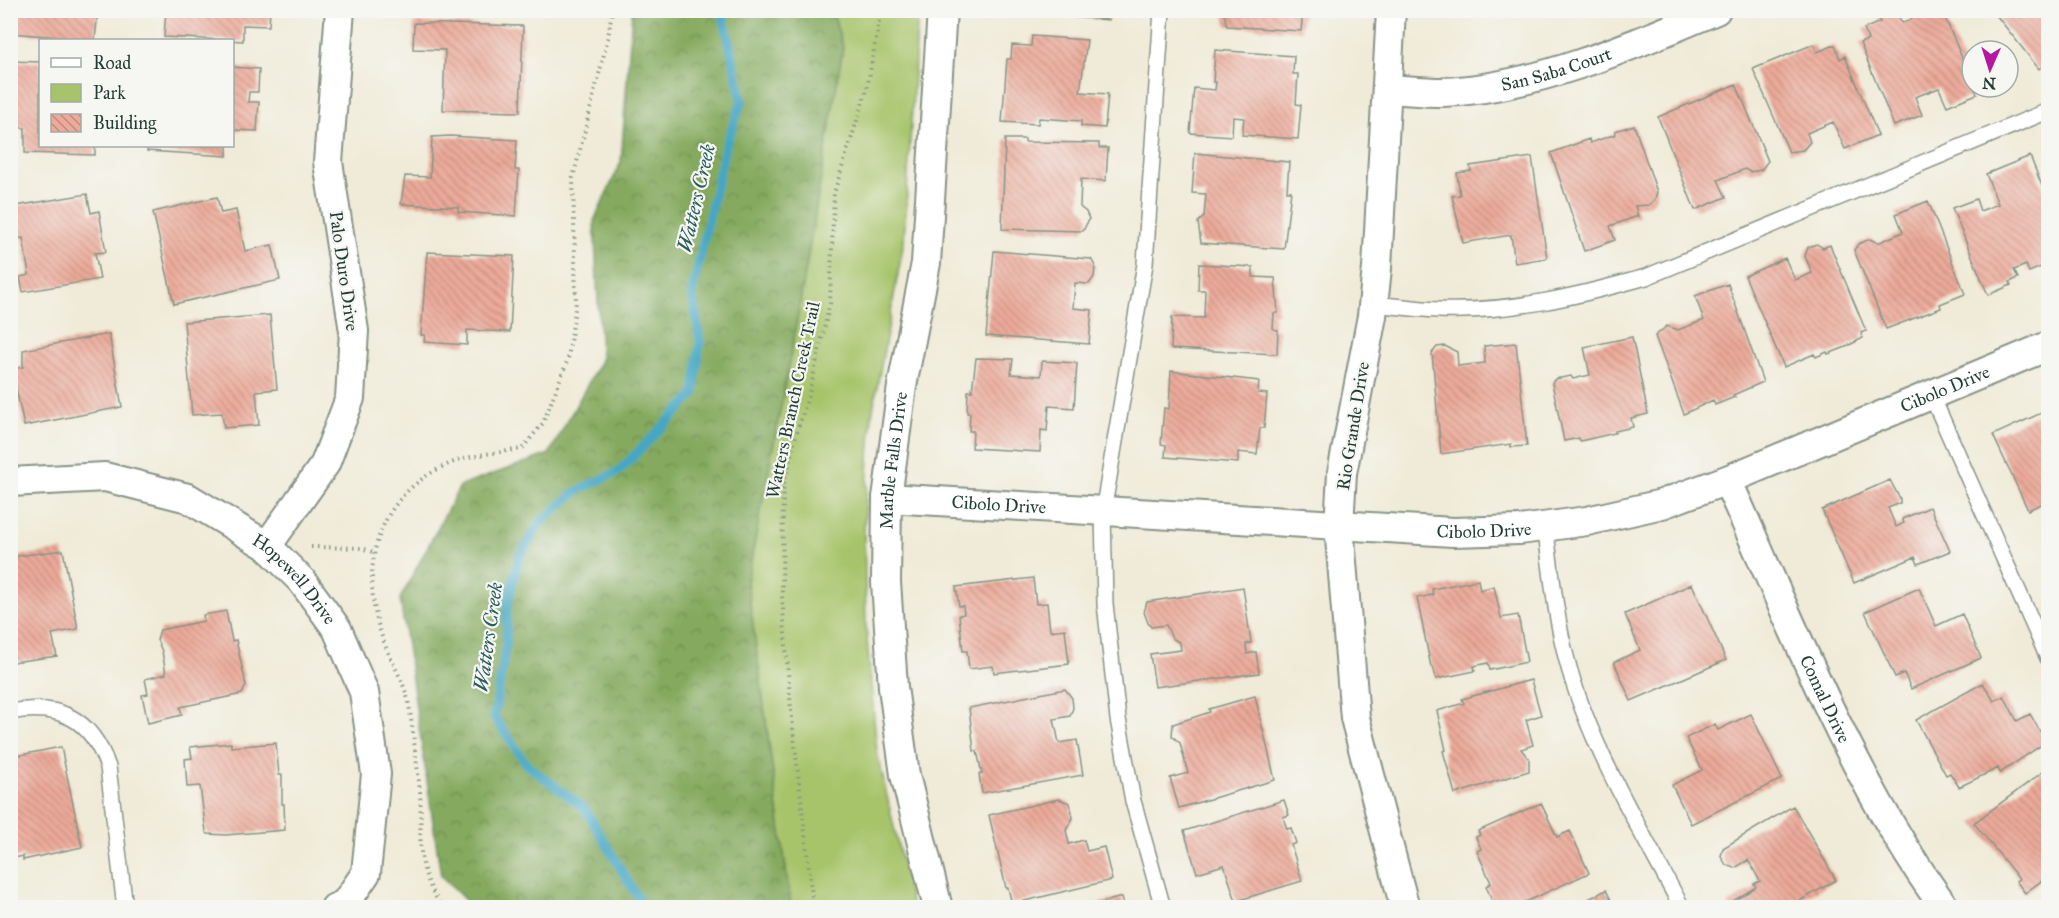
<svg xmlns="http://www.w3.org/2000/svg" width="2059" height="918" viewBox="0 0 2059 918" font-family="'IM FELL Great Primer',serif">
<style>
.green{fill:#a7c46b;stroke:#638050;stroke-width:1.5}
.forest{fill:url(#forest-crowns);stroke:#52744a;stroke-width:1.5}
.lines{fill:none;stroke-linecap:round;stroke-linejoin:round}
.stream{stroke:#45a7c5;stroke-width:9}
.building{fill:url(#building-back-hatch)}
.lane-casing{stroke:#889486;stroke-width:18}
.street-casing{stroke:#889486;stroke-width:32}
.path{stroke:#889486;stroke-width:4;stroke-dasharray:1.5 4.5;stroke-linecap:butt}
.lane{stroke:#fff;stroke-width:15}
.street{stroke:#fff;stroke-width:28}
.labels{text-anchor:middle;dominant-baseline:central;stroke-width:4.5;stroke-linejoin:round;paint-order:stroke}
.street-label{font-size:18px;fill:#1f3d34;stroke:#f6f6f2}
.water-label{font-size:20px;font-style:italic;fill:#2a5d60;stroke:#f6f6f2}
</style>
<defs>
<pattern id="forest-crowns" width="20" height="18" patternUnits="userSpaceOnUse" patternTransform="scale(1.5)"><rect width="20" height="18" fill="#85aa5f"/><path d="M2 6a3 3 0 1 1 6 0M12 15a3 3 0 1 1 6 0" fill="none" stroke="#6c8c4f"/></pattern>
<pattern id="building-back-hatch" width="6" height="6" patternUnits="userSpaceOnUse" patternTransform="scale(1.5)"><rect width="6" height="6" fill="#edaa9a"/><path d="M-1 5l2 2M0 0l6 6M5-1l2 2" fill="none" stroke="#bf8c7e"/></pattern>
</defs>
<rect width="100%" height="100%" fill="#f6f6f2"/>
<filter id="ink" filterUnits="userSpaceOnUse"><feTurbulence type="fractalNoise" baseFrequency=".0167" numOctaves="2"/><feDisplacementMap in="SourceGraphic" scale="12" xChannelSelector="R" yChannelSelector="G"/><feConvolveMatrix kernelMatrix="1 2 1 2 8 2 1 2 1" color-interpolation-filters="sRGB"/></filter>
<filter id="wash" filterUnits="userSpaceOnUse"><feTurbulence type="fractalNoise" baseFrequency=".008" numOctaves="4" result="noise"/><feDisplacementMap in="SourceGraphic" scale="24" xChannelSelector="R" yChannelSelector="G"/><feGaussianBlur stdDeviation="1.35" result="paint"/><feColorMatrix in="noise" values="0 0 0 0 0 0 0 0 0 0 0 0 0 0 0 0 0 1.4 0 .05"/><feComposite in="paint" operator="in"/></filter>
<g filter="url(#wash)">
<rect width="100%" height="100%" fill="#f0ebd8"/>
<!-- green -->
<path class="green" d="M832,11H918L904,241L872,415L864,530L866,627L877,752L912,907H791L747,581L793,344L843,47Z"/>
<!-- forest -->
<path class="forest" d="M632,11H832L843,47L793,344L747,581L791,907H472L441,876L400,599L460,486L549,454L601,360L594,221L621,162Z"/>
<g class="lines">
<!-- stream -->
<path class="stream" d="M644,908L585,809L527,765L494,717L506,645L507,607L519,557L541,522L577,491L619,471L694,395L700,341L692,292L725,147L742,101L722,10"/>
</g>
<g id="blocks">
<!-- building -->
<path class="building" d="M10,10L98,11L95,40L10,33Z
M166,10H270L269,26L243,25V41L164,37Z
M1018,10H1059V16L1017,13Z
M1075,10H1110L1109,20L1074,17Z
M1223,10H1303L1301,31L1227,26Z
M1895,10L1902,23L1912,19L1909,10H1942L1977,94L1947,106L1939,88L1915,97L1922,115L1894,126L1860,43L1868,40L1864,29L1880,22L1878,18Z
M1992,10H2048V61L2039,69Z
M414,23L523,26L520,112L443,110L445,50L413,49Z
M1032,36L1087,40L1080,92L1108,94L1105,128L1081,126V121L1039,118L1038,124L1002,122L1007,59H1011L1012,45L1031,46Z
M1814,44L1817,52L1835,45L1840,59L1845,56L1878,135L1845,149L1833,122L1807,133L1810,142L1803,150L1789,152L1753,69Z
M1215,50L1294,56L1293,74H1298L1296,104L1301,105L1298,139L1242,135L1244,118L1233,117L1232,136L1190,133L1194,88L1215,90L1216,82H1213Z
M10,61L40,62V146H95V155L25,153V128L10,127V107H17V92H10Z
M232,67L259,69L258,92H249L248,102H259L257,131L232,130Z
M1736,84L1768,161L1761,170L1750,172L1745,169L1718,180L1726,197L1695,210L1658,117Z
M1634,125L1657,192L1655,199L1649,205L1635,206L1638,216L1610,226L1615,240L1584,251L1551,153L1589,139L1590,143L1616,134L1615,131Z
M450,136L517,140L515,170H519L516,216L458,212V207L401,204L405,176L430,177L432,137Z
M1005,139H1025V142L1099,143V148H1108L1106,181L1081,179L1080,207L1086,212L1089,219L1083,231L1002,229Z
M148,146H227V156L147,151Z
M1195,153L1289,162L1287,191H1291L1284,249L1201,243L1198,222L1204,217L1206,194L1192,193Z
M2030,156L2048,201V264L2029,272L2026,265L2014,270L2018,278L2010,282L2011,285L1988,295L1952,208L1976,199L1980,211L1998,204L1986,174Z
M1532,157L1547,258L1515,263L1511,235L1463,243L1452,196L1460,195L1457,173L1471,171L1470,166Z
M87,194L91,213L99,211L106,252L95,253L100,279L23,292L20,277L29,275L23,238L10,240V207Z
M217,197L221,213L236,210L245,251L272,245L280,280L174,304L153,212Z
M1928,201L1965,294L1940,304L1941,308L1886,329L1854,250L1858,244L1870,239L1878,243L1903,232L1896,214Z
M1817,244L1823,248L1830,245L1866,331L1861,333L1863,338L1846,347L1828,354L1827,352L1816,357L1814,354L1784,367L1745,276L1785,258L1795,280L1812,273L1805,256L1808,247Z
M994,251L1091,259L1095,266L1094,277L1089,284L1075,283L1073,308L1092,310L1089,344L986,336Z
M427,252L514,256L510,332L467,330V345L424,342L425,335H421Z
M1199,264L1253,267V277L1275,278L1278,313H1274L1273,329L1278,330L1277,354L1171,349L1172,317L1204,318L1205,290H1198Z
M1728,284L1763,382L1733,395L1735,397L1715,405L1713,400L1684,414L1655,336L1667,326L1678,330L1704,320L1695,296Z
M270,315L277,389L256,391L259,425L224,428L222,413L192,415L184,322Z
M109,334L122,407L24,426L12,369L23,367V350Z
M1632,337L1648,414L1631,418L1633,427L1615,431V433L1580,441L1579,438L1564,441L1552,383L1555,379L1571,376L1573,379L1590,375L1584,347Z
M1516,343L1527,446L1511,447V444L1441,454L1432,353L1437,347L1445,346L1457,352L1458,366L1485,363L1484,346Z
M976,358L1013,359L1011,374L1041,376L1042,361L1077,363L1074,408L1049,406L1047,431L1041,430L1040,452L972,448L973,431H969L970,413H967L968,391H972Z
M1171,371L1259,381L1258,393L1267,394L1264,428H1260L1257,454L1238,452V463L1165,457L1166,445L1161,444L1164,408L1169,409Z
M2048,410V501L2028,510L1993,435Z
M1890,480L1900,499V503L1888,508L1896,527L1904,523L1902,519L1930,507L1950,551L1918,564L1915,557L1854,583L1822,510Z
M63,550L78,629L52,634L57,656L13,662L10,655V557Z
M1033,578L1036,604L1047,603L1050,631L1065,629L1069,664L994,673L993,666L969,669L967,651H963L959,615L964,614L963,606H959L956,587Z
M1478,580L1480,590L1494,586L1501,618L1518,615L1527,662L1490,670L1488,663L1474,666L1475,671L1436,679L1433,667H1431L1417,598L1433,595L1432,589Z
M1692,584L1726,660L1631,701L1614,662L1640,650L1625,614Z
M1243,587L1251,643L1246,644L1247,654L1256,652L1259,673L1155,687L1150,654L1181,650L1180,643L1172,638L1166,625L1151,627L1148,623L1144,612L1147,602Z
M1919,588L1936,626L1962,614L1981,658L1911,689L1904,673L1895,677L1865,612Z
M226,611L232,641L236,640L246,685L242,694L180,707L182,715L148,723L142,695L148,694L145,679L166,674L162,651L157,640L160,630L204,621L203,615Z
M1531,680L1541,715L1526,720L1533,745L1521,749L1529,759V771L1455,794L1443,751L1446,750L1437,711L1464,703L1462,699Z
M1983,683L1994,701L2004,696L2017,721L2030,714L2046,742L2000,773L1998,768L1959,787L1950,773L1946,775L1916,720Z
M1065,689L1072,698L1073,708L1070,716L1054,719L1059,743L1077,740L1083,775L982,793L979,774H982L977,751H974L969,708Z
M1255,696L1275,780L1179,808L1170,778L1188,773L1180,743L1172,736L1173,724L1210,712L1209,709Z
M1751,714L1782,779L1691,824L1672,785L1702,770L1686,738L1715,724L1718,730Z
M231,743V747L276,743L279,775H282V804H284L285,830L226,835L208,834L206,832L200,786L187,787L185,759L192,758L190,747Z
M61,747L82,847L23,860V856L10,859V757Z
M2048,768V876L2025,893L2016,881L2019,879L1974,823Z
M1059,799L1070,803L1073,818L1066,830L1069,844L1084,840L1087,851L1104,847L1112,880L1012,904L1008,888H1006L989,815Z
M1284,800L1289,815L1283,817L1287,829L1291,828L1296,843L1291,845L1302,881L1236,901L1224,865L1197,873L1184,831Z
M1541,803L1557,837L1570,831L1589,873L1512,908H1495L1486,886L1491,883L1477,851L1481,849L1476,837L1480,835L1478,831Z
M1793,806L1836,880L1788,908H1730L1728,904L1756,887L1754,884L1760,881L1748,860L1735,868L1726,865L1721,856L1723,848Z
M1606,890L1615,908H1571Z
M1122,897L1125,908H1085V907Z"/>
</g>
</g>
<g filter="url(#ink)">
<use href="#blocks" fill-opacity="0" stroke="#889486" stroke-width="1.5"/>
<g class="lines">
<defs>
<path id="lane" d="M1162,10L1145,264L1103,512L1105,604L1118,719L1133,801L1163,908
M1373,304C1395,306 1416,309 1438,310C1509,313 1578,296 1646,277L2048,111
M1931,394L2048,658
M1545,526C1551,566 1554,606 1563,644C1583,736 1639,826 1682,908
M10,712C60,703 91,718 108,767L125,908"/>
<g id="street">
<path d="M1391,10L1377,268L1372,316L1342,473L1339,526L1355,718L1405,908"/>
<path id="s1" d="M1388,89C1406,90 1425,92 1443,92C1533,89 1634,45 1716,10"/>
<path id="s2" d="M1727,480C1793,625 1850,778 1945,908"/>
<path id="s3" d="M10,482L105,477L188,498L267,546L302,581L337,629L364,692L376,774L366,873L345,904L335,908"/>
<path id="s4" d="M887,498L1453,532L1520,530L1587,521L1662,504L1727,480L2048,346"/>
<path d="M267,546L325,464L350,398L354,331L328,162L340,10"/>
<path id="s5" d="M938,908L905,775L893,687L886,582L887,498L902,386L926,263L942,10"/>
</g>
</defs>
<!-- lane casing -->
<use href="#lane" class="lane-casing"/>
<!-- street casing -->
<use href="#street" class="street-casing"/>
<!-- path -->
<path class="path" d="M311,547L362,548L376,553
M443,908C412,864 423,839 420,791C418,771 415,751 413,732C411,720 410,708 407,696C401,676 389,657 382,637C356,561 380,488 459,460C478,454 502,452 522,449L543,423L568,359L576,302L573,178L608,38L612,10
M816,908L812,896L791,710L782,596L783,491L795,438L809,394L830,303L834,193L867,89L881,10"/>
<!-- lane -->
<use href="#lane" class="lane"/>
<!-- street -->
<use href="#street" class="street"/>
</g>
</g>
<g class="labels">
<!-- street labels -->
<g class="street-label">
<text stroke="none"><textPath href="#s1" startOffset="171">San Saba Court</textPath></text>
<text transform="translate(344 271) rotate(82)">Palo Duro Drive</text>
<text stroke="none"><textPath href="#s4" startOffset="1084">Cibolo Drive</textPath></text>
<text transform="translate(793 400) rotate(-78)">Watters Branch Creek Trail</text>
<text transform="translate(1353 426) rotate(-81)">Rio Grande Drive</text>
<text stroke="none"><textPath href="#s5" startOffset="453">Marble Falls Drive</textPath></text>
<text stroke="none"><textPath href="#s4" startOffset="112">Cibolo Drive</textPath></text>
<text stroke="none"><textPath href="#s4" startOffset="598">Cibolo Drive</textPath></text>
<text stroke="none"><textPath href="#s3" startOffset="316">Hopewell Drive</textPath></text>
<text stroke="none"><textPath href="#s2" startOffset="240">Comal Drive</textPath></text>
</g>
<!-- water labels -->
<g class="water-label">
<text transform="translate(696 198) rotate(-77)">Watters Creek</text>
<text transform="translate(488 637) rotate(-82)">Watters Creek</text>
</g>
</g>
<!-- margin -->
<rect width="2059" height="918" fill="none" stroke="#f6f6f2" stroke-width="36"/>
<!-- legend -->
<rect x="39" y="39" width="195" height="108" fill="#f6f6f2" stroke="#a0aca6" stroke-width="1.5"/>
<rect x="51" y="58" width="30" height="9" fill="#ffffff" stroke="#a0aca6" stroke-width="1.5"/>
<text x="93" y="69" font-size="18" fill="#1f3d34">Road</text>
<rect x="51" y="84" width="30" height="18" fill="#a7c46b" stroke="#a0aca6" stroke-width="1.5"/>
<text x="93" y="99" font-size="18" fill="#1f3d34">Park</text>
<rect x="51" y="114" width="30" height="18" fill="url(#building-back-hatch)" stroke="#a0aca6" stroke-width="1.5"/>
<text x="93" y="129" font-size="18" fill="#1f3d34">Building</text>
<!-- north arrow -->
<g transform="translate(1990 69) rotate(183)"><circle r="28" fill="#f6f6f2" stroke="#a0aca6" stroke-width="1.5"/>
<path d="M0-4.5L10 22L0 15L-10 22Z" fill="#b5179e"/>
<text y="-9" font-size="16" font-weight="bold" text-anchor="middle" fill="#1f3d34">N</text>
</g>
</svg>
